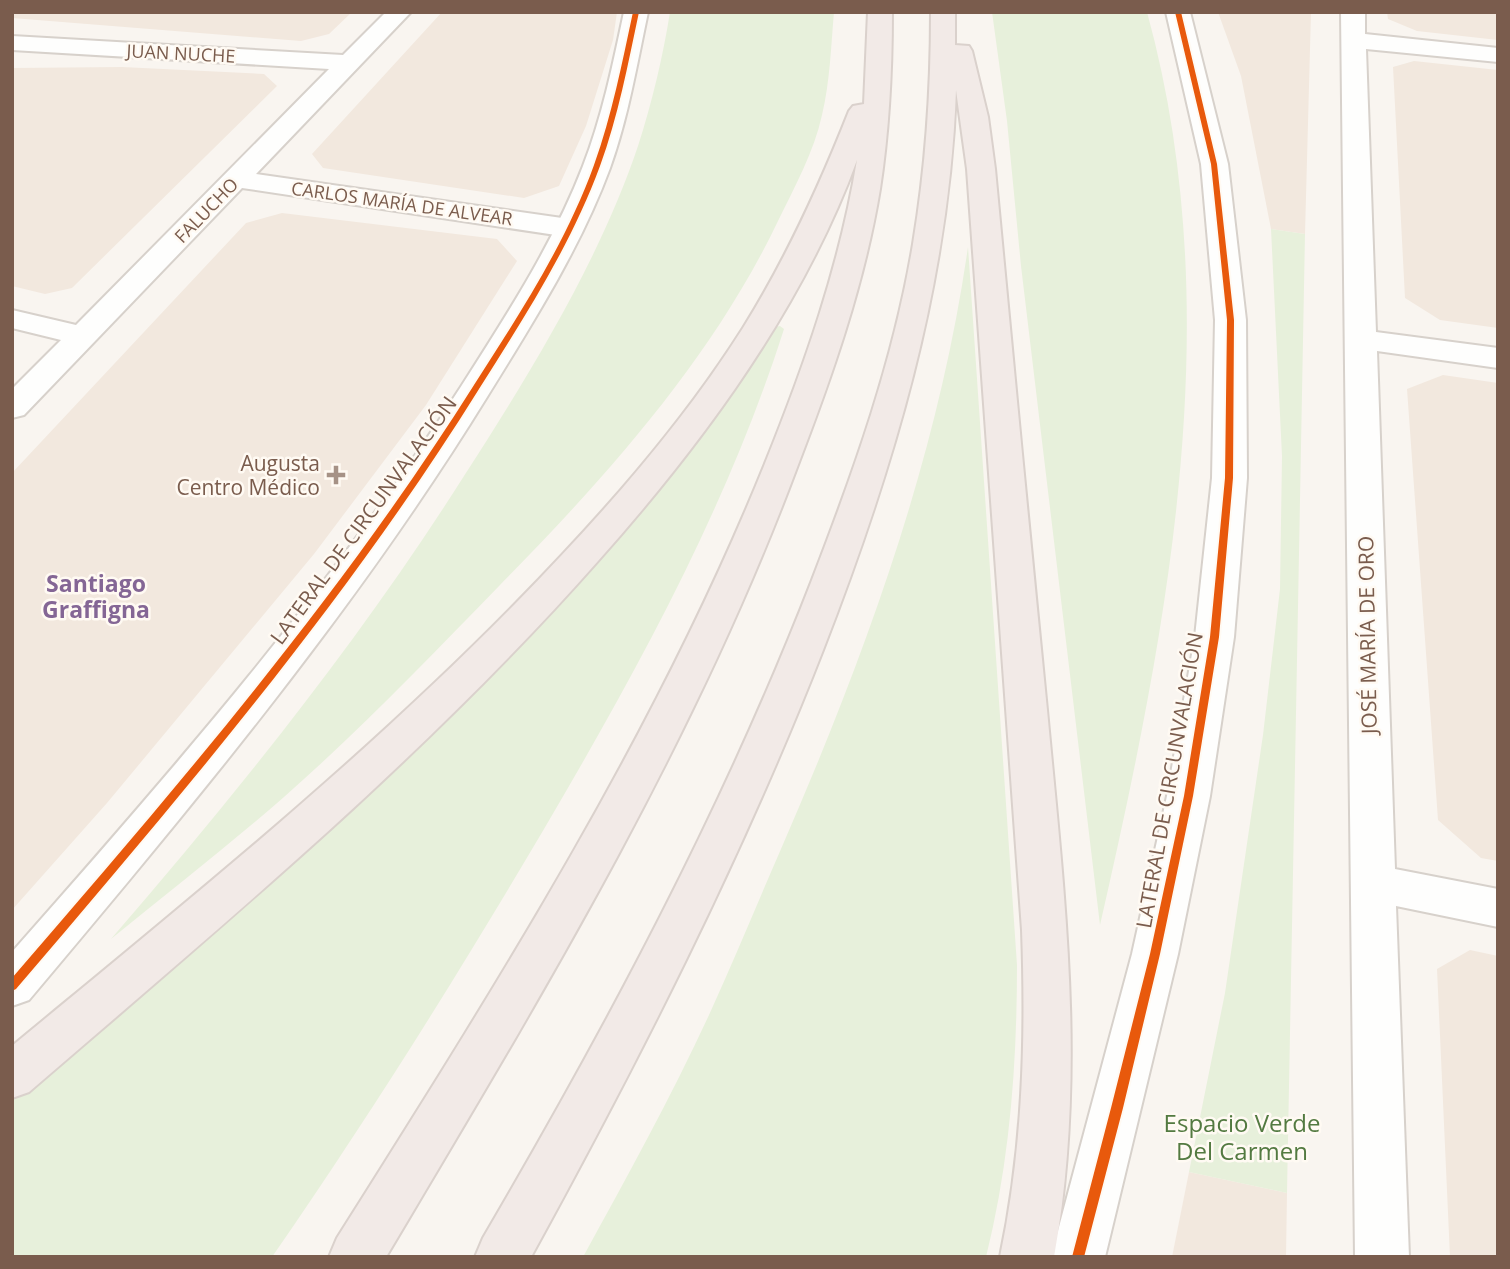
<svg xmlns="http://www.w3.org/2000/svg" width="1510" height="1269" viewBox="0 0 1510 1269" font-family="'Open Sans',sans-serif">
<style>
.residential{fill:#f2e8de}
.green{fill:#e7f0db}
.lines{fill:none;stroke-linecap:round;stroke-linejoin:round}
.minor-casing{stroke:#d7d1cb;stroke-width:4}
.tertiary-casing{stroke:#d7d1cb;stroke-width:4}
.motorway-casing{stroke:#dad1cc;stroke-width:4}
.minor{fill:#fefefd;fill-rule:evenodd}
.tertiary{fill:#fefefd;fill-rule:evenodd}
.motorway{fill:#f2eae7;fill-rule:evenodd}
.cycleway-casing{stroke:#fffaf3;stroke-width:4}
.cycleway{fill:#e8590c;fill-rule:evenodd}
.poi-dot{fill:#a69286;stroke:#fffaf3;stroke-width:2.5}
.labels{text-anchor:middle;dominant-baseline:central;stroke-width:5;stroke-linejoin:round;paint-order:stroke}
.far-street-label{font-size:18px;fill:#7a5c4d;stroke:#fffaf3}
.poi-label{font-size:21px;fill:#7a5c4d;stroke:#fffaf3;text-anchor:end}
.street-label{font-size:21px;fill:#7a5c4d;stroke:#fffaf3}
.neighbourhood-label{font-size:23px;font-weight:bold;fill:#846695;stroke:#fffaf3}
.near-park-label{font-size:24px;fill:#537a41;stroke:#fffaf3}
</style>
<rect width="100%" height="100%" fill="#f9f5f0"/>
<!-- residential -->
<path class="residential" d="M12,12H352L329,34L301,41L12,18Z
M442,12H617L613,40L586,126L559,186L524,198L323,168L312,154Z
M1218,12H1311L1305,234L1271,229L1241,76Z
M1387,12H1498V40L1417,31L1388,19Z
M1414,61L1498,70V328L1440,320L1405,298L1393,67Z
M122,67L264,74L277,86L72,288L45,294L12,286V68Z
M282,213L497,239L517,261L426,405L314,554L107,803L12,910V473L246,223Z
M1443,375L1498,383V861L1481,858L1438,820L1407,389Z
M1470,950L1498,956V1257H1450L1437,969Z
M1189,1172L1287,1193L1286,1257H1172Z"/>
<!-- green -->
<path class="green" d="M670,12H834C831,46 830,82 822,115C814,152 795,186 778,221C712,359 607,476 500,585C430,657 360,730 284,797C228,846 169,892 111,939C238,792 360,640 464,476C529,375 600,260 638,146C652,103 663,56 670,12Z
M992,12H1147C1230,314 1168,627 1100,925L1021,266L1007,121Z
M1271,229L1305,234L1287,1193L1189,1172L1225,993L1263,735L1280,589L1282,456Z
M968,247L1017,965C1017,1063 1010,1161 986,1257H583C627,1177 671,1097 709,1015C734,960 757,904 781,849C865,656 938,457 968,247Z
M780,326L784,329C728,505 638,669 544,829C458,975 369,1117 272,1257H12V1100C288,856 574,642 775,327Z"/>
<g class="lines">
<defs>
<path id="minor" d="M386,12H411L256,174L569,219L579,222L583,228L579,234L569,237L242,188L24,415L12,418V389L61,340L12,328V310L76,325L329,69L12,50V36L343,55Z
M1341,12H1365V34L1498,48V62L1366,49L1376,332L1498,348V368L1377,351L1395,869L1498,889V927L1396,906L1409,1257H1355Z"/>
<path id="tertiary" d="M624,12H648C637,64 628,118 610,168C580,249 532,324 487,397C354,613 191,807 29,1000L12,1006V952C172,771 331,589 462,385C506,316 553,244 583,166C602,117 613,64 624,12Z
M1166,12H1190L1228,164L1246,320L1247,478L1234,637L1210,796L1178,954L1105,1257H1051L1132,954L1167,796L1195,637L1212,478L1215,320L1201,164Z"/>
<path id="motorway" d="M868,12H892C892,71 889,131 880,189C864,286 831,379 796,470C692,748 537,1003 386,1257H329L337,1238C494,989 653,740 764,466C804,367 840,265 857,160C802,309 703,443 598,561C425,757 226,922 29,1092L12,1098V1046C185,903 358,764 515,604C598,519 679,429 743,328C786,259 819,187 849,111L853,106L864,104Z
M931,12H955V45L969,46L972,51L988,117L995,169C1012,349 1029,530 1047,710C1064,893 1087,1074 1054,1257H1000C1023,1148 1026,1040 1022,930L967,169L956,90C949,285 893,470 823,650C741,860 639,1060 531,1257H475L483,1238C607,1026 723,810 812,580C854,471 894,359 913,244C926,166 931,90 931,12Z"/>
</defs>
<!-- minor casing -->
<use href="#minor" class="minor-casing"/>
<!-- tertiary casing -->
<use href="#tertiary" class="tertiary-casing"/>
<!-- motorway casing -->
<use href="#motorway" class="motorway-casing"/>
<!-- minor -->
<use href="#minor" class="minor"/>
<!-- tertiary -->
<use href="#tertiary" class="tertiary"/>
<!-- motorway -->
<use href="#motorway" class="motorway"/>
<defs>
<path id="cycleway" d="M633,12H639C628,64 618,117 600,166C571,245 524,318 479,389C345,604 180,797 16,989L12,991V978C176,788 340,598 474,385C519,315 566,243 594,165C612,115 622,63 633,12Z
M1175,12H1181L1217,164L1234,320L1233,478L1219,637L1193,796L1160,954L1123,1108L1084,1257H1072L1111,1108L1150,954L1184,796L1210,637L1225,478L1227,320L1211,164Z"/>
</defs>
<!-- cycleway casing -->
<use href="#cycleway" class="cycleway-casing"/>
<!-- cycleway -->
<use href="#cycleway" class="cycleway"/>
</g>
<!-- markers -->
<path class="poi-dot" d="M332.5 464.5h7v7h7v7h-7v7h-7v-7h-7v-7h7z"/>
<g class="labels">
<!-- far-street labels -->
<g class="far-street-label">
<text transform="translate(181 53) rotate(3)">JUAN NUCHE</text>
<text transform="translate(402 203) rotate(8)">CARLOS MARÍA DE ALVEAR</text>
<text transform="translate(206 210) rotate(-46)">FALUCHO</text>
</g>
<!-- poi labels -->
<g class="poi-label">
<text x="320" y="463">Augusta<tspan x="320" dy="24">Centro Médico</tspan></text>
</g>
<!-- street labels -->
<g class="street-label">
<text transform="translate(363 520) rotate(-54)">LATERAL DE CIRCUNVALACIÓN</text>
<text transform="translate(1367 635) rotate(-91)">JOSÉ MARÍA DE ORO</text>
<text transform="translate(1169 780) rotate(-80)">LATERAL DE CIRCUNVALACIÓN</text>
</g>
<!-- neighbourhood labels -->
<g class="neighbourhood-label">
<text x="96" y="583">Santiago<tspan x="96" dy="26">Graffigna</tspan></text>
</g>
<!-- near-park labels -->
<g class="near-park-label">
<text x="1242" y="1122">Espacio Verde<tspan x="1242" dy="28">Del Carmen</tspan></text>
</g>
</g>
<!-- border -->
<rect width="1510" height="1269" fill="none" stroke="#7a5c4d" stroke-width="28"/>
</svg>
